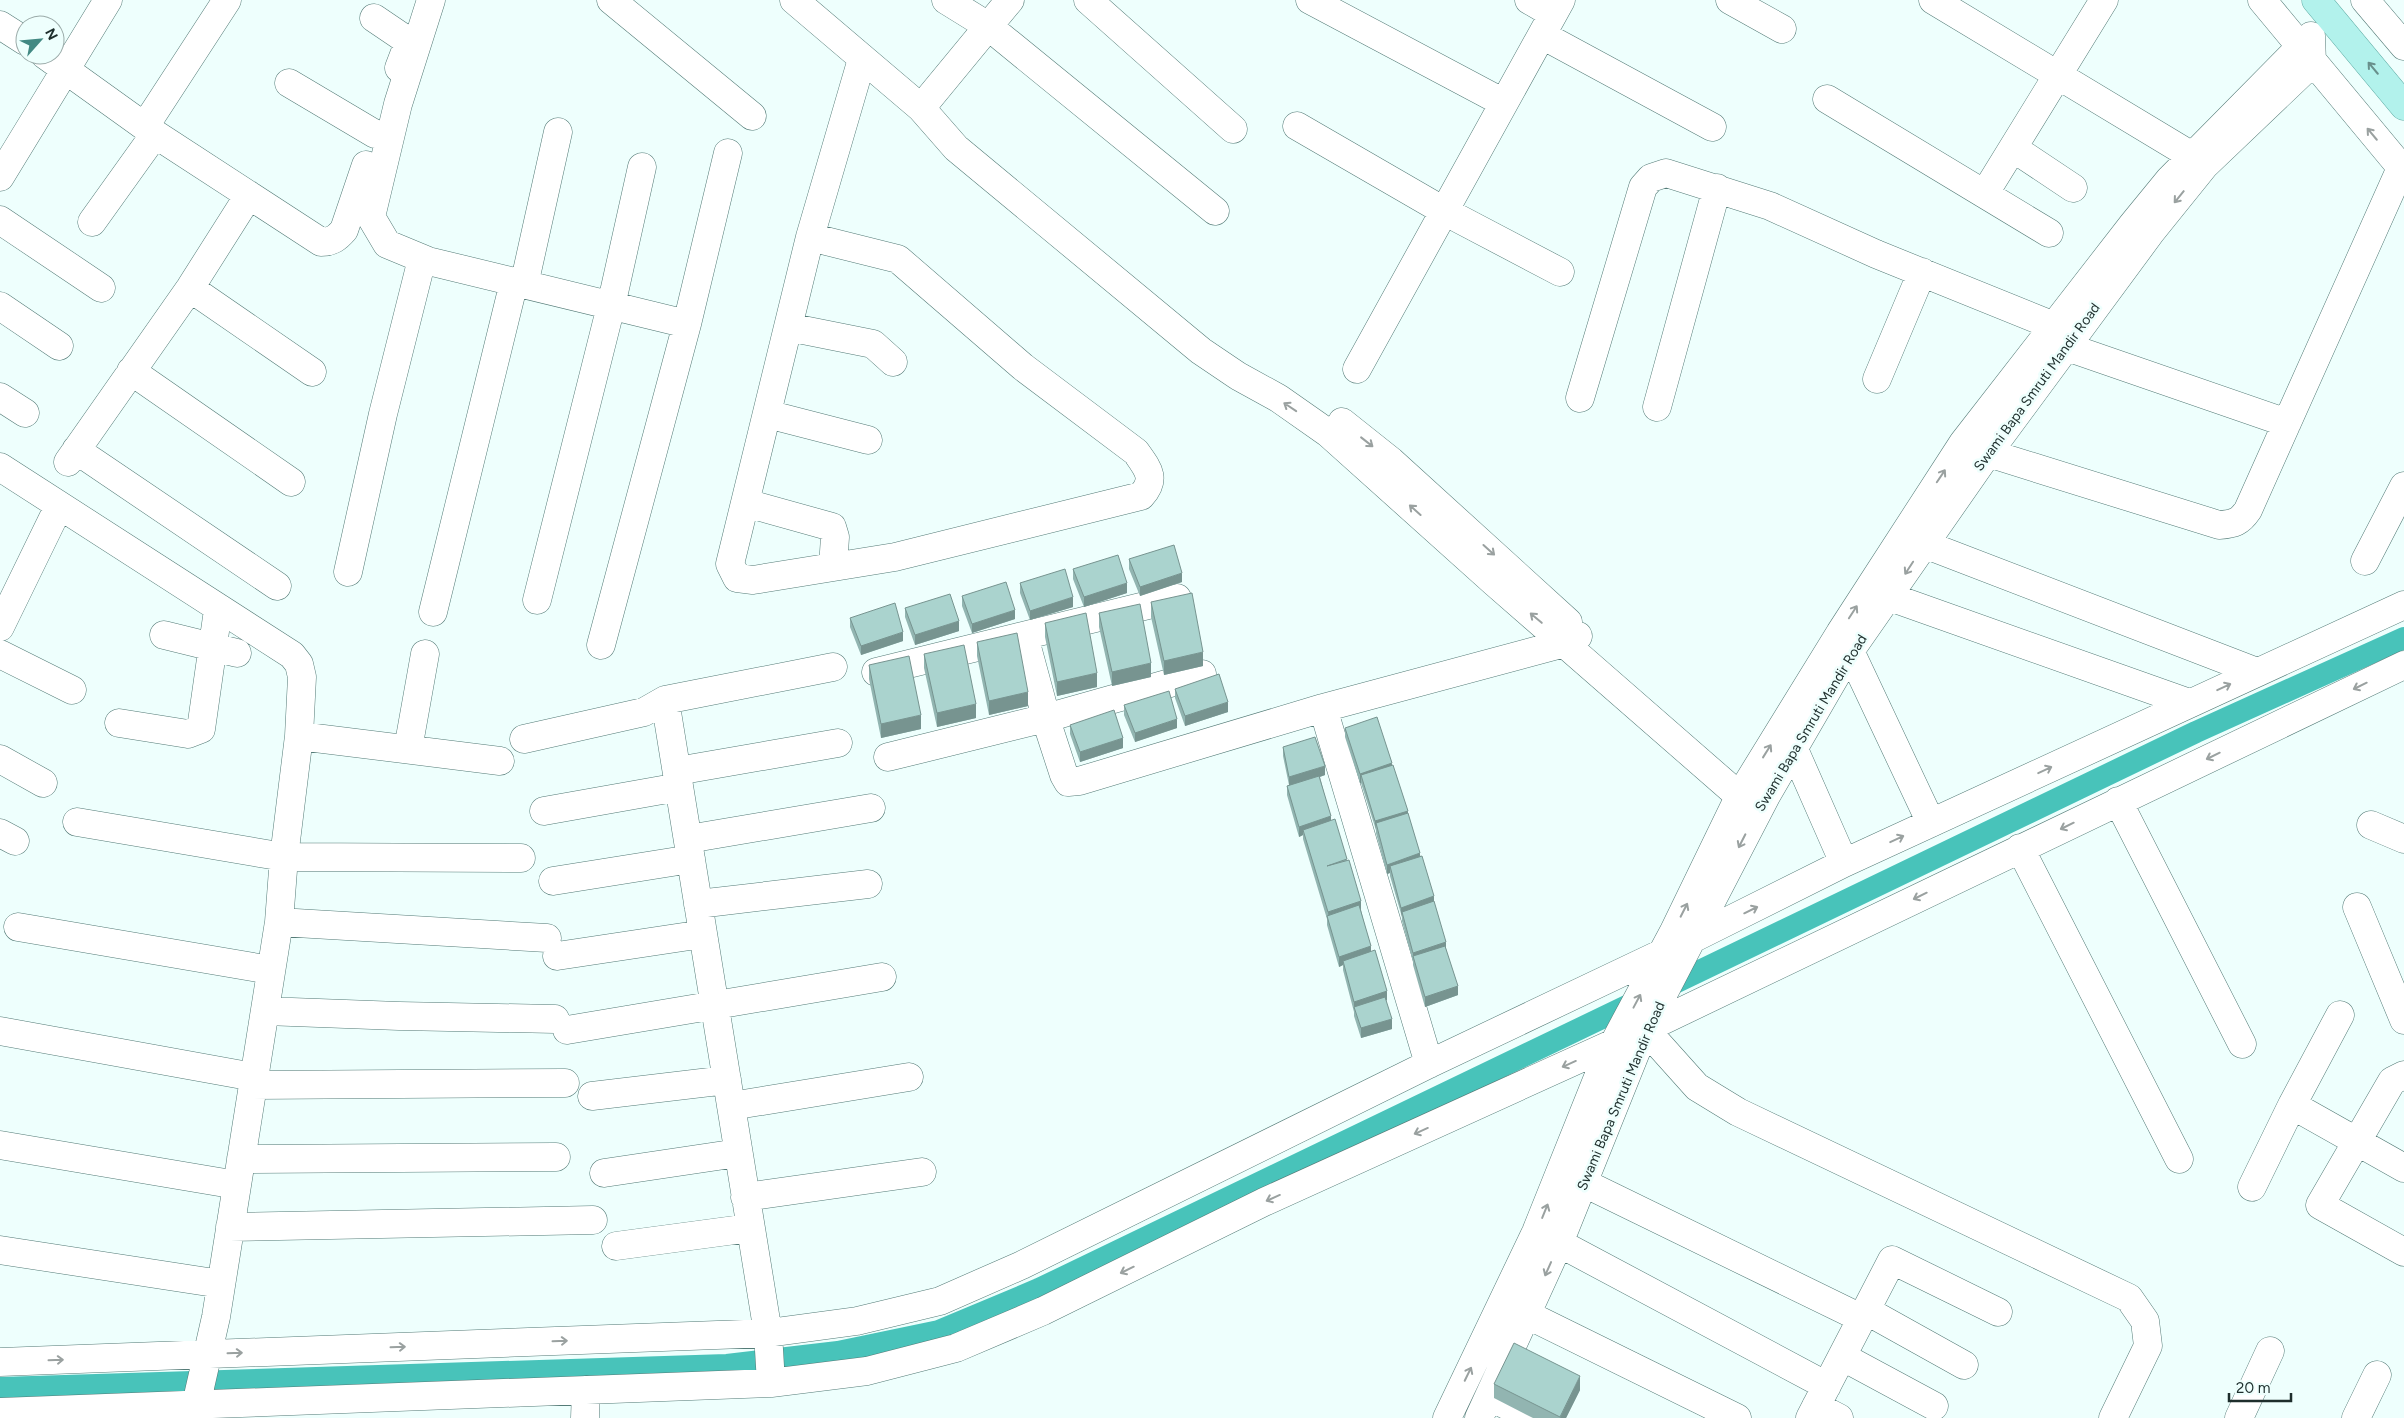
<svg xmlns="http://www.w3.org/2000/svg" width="2404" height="1418" viewBox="0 0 2404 1418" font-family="Figtree,sans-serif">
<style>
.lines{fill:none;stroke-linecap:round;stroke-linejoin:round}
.canal{stroke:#48c3ba;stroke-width:22}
.minor-casing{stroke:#547b77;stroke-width:29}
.major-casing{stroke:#5ca8a1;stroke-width:29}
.minor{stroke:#fff;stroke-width:28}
.major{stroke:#b2f2ec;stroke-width:28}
.wall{fill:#92b5b1}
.shaded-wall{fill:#779490}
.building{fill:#aad3ce;stroke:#779490}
.oneway{stroke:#68908c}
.oneway2{stroke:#9aa1a0}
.labels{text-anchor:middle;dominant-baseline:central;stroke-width:5;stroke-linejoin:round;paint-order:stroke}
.street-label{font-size:14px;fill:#1e2e2c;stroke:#eefffd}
</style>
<rect width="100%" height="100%" fill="#eefffd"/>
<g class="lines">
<!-- canal -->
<path class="canal" d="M0,1388L727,1365L838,1352L939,1331L1039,1289L2196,732L2404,638"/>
<defs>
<path id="minor" d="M431,0L398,104L371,217L387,244L428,261L687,324L601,645
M611,0L752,116
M794,0L921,108L956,148L1201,351L1238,376L1278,398L1328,433L1494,582L1753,808
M946,0L988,26L1215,211
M1088,0L1233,129
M1310,0L1504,103
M1529,0L1553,14
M1730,0L1782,29
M1933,0L2192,156
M2262,0L2404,171
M2365,0L2404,46
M374,18L405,39L407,47L399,68
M0,25L25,41
M1542,35L1712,127
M45,55L155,134L321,242C332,242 337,238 344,230L366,165
M289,83L375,134
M1827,99L2049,233
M921,108L1010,0
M145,126L227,0
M1297,126L1444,211L1560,272
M2013,148L2073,188
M0,177L108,0
M1985,193L2104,0
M0,220L101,288
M92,222L155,134
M810,237L898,259L1023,367L1136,452C1148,469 1157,479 1141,496L895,557L753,580L737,578L730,564L810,237L862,59
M524,285L558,132
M190,288L312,372
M0,306L59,346
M687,324L728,153
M788,327L873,344L893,362
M2067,347L2287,423
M1357,369L1561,0
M131,371L291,482
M1877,379L1922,272
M0,397L25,413
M1580,398L1643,187L1651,178L1666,173L1770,206L1876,254L2054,326
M1657,407L1717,188
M767,414L868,440
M1342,422L1391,461L1568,622
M76,450L277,586
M1988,453L2219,525C2234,524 2240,522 2248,510L2401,168
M68,462L190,288L249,195
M0,467L292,655L299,664L302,677L299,736L284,857L279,922L216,1317L193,1418
M746,503L832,527L835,537L833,567
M1924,544L2257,672
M2365,561L2404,486
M348,572L383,414L422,259
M1890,597L2189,703
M537,600L611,306L642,167
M433,612L514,282
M0,627L59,506
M164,635L237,653
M1024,636L1050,732L1064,775L1068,782L1079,781L1323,708L1565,643L1578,636
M1850,651L1931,823
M0,654L72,690
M876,672L1177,598
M665,700L768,1333L771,1383
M1323,708L1429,1064
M119,723L188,734L201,729L218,610
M299,736L500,761
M524,739L644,712L665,700L833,667
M1793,747L1844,863
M408,749L425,654
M888,757L1046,718L1202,674
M0,759L43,783
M677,771L838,743
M2118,801L2242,1044
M544,811L679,787
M77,822L284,857L521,858
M2371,825L2404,839
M0,833L15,841
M688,839L871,808
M2020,848L2179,1159
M553,881L691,859
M698,904L868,884
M2357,907L2404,1020
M279,922L547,938
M18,927L271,970
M557,956L703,934
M265,1011L399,1016L555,1019
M2340,1015L2292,1105L2404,1168
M1645,1029L1697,1087L1738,1112L2129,1298L2145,1321L2148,1346L2113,1418
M567,1030L882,977
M0,1031L254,1077
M2404,1075L2392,1081L2320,1205L2404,1252
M253,1085L565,1083
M592,1096L727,1080
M731,1106L909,1077
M0,1145L237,1185
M241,1159L556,1157
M604,1173L738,1153
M1584,1183L1863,1319
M2252,1187L2292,1105
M745,1197L922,1172
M230,1227L593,1220
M1559,1243L1827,1386
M616,1246L750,1228
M0,1250L221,1284
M1867,1311L1964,1365
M1528,1315L1737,1418
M1843,1357L1934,1406
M0,1362L768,1333L857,1321L940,1301L1022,1265L1429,1064L1692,939L1844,863L2404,605
M1489,1396L1531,1418
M1816,1406L1839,1418
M0,1412L771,1383L867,1371L956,1348L1043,1311L1264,1202L1645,1029L2404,665
M585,1418L586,1390
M1447,1418L1536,1232L1605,1060L1674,931L1739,797L1840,633L1963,443L2133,224L2169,180L2311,36L2312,63L2205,165L2151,232L1988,453L1850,651L1766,796L1645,1029L1559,1243L1479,1418
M1810,1418L1892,1260L1998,1312
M2239,1418L2270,1351
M2356,1418L2377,1375"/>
<path id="major" d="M2316,0L2404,106"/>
</defs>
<!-- minor casing -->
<use href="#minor" class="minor-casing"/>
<!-- major casing -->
<use href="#major" class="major-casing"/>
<!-- minor -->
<use href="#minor" class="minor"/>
<!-- major -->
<use href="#major" class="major"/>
</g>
<!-- wall -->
<path class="wall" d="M1129,559L1182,582L1140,596L1129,569Z
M1073,569L1127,593L1084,607L1073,579Z
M1020,583L1073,607L1030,620L1020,593Z
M962,596L1015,619L972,633L962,606Z
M1151,602L1203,666L1164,675L1151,617Z
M905,608L959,631L915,645L905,617Z
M1099,613L1151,677L1112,686L1099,627Z
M850,618L903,641L861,655L850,627Z
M1045,623L1097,687L1057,696L1045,637Z
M977,642L1028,706L989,715L977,656Z
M924,654L976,718L937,727L924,668Z
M869,665L921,729L881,738L869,679Z
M1175,689L1228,712L1185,726L1175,698Z
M1124,705L1177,728L1135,742L1124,715Z
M1070,725L1123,748L1080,762L1070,734Z
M1345,728L1392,765L1408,814L1434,902L1458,995L1425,1007L1413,965V962L1402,921V917L1390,876V873L1387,874L1376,833V830L1361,783H1360L1345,737Z
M1283,747L1325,775L1320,777L1331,820L1347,861L1361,910L1371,951L1387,1000L1386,1001L1392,1029L1361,1038L1354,1016V1012L1343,970V965L1339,967L1327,925V919L1303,839V835L1299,837L1287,795V786L1289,785L1283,756Z
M1494,1384L1580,1390L1566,1418H1533L1494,1398Z"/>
<!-- shaded-wall -->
<path class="shaded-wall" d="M1182,573V582L1140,596V587Z
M1127,583V593L1084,607V597Z
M1073,597V607L1030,620V611Z
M1015,610V619L972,633V624Z
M959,621V631L915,645V635Z
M903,632V641L861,655V646Z
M1203,652V666L1164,675V661Z
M1151,663V677L1112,686V672Z
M1097,673V687L1057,696V682Z
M1028,692V706L989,715V701Z
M1228,702V712L1185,726V716Z
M976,704V718L937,727V713Z
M921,715V729L881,738V724Z
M1177,719V728L1135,742V733Z
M1123,738V748L1080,762V752Z
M1392,763V773L1361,775V783H1360V774Z
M1325,766V775L1289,787V777Z
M1408,811V820L1376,823L1375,830V821Z
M1331,816V825L1303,830V835L1299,837V827Z
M1420,853V863L1390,866V873L1387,874V865Z
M1434,896V906L1402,912L1401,917V908Z
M1361,901V910L1329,921L1328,912Z
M1446,942V951L1413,956V962V953Z
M1371,946V955L1343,961V965L1339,967V957Z
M1458,986V995L1425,1007V997Z
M1387,991V1000L1356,1011L1354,1007V1012V1002Z
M1392,1019V1029L1361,1038V1028Z
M1580,1376V1390L1566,1418H1560Z"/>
<!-- building -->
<path class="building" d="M1174,545L1182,573L1140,587L1129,559Z
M1118,555L1127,583L1084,597L1073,569Z
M1065,569L1073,597L1030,611L1020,583Z
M1006,582L1015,610L972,624L962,596Z
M1192,593L1203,652L1164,661L1151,602Z
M950,594L959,621L915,635L905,608Z
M895,603L903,632L861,646L850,618Z
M1140,604L1151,663L1112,672L1099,613Z
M1086,613L1097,673L1057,682L1045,623Z
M1017,633L1028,692L989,701L977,642Z
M964,645L976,704L937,713L924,654Z
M909,656L921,715L881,724L869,665Z
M1219,674L1228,702L1185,716L1175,689Z
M1169,691L1177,719L1135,733L1124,705Z
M1114,710L1123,738L1080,752L1070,725Z
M1377,717L1392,763L1360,774L1345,728Z
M1315,737L1325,766L1289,777L1283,747Z
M1393,765L1408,811L1375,821L1361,775Z
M1319,776L1331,816L1299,827L1287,786Z
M1408,813L1420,853L1387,865L1376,823Z
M1335,819L1347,859L1327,866L1349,860L1361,901L1328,912L1303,830Z
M1422,856L1434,896L1401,908L1390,866Z
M1434,901L1446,942L1413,953L1402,912Z
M1359,905L1371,946L1339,957L1327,916Z
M1445,946L1458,986L1425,997L1413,956Z
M1375,950L1387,991L1354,1002L1343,961Z
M1385,997L1392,1019L1361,1028L1354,1007Z
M1514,1343L1580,1376L1560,1417L1494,1384Z"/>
<!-- one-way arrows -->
<defs><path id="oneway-shaft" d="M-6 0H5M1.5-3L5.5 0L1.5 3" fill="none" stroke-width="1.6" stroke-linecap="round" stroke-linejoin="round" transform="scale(1.25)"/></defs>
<use class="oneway" href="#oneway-shaft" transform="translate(2373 68) rotate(-130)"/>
<g class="oneway2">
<use href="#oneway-shaft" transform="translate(2372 134) rotate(-130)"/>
<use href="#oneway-shaft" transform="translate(2179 197) rotate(129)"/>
<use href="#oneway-shaft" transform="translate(1290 407) rotate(-146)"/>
<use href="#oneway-shaft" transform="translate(1367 442) rotate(38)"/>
<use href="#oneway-shaft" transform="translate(1941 476) rotate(-56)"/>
<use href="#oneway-shaft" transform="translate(1415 510) rotate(-138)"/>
<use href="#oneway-shaft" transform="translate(1489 550) rotate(42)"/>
<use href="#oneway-shaft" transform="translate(1909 568) rotate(123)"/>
<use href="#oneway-shaft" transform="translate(1853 612) rotate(-57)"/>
<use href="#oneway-shaft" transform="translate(1536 618) rotate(-140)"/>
<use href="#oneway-shaft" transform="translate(2360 686) rotate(154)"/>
<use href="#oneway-shaft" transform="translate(2224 687) rotate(-25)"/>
<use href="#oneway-shaft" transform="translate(1767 751) rotate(-58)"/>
<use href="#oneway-shaft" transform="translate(2213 756) rotate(154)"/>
<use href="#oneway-shaft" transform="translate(2045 770) rotate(-25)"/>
<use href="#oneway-shaft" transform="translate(2067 826) rotate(154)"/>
<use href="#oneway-shaft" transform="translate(1897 839) rotate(-25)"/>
<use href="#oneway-shaft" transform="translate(1742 841) rotate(117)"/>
<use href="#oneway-shaft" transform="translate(1920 896) rotate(154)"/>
<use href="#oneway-shaft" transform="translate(1684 910) rotate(-63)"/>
<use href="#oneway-shaft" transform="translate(1751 910) rotate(-26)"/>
<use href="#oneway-shaft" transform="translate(1637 1001) rotate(-62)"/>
<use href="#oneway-shaft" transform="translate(1569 1064) rotate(156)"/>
<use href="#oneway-shaft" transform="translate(1421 1131) rotate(156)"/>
<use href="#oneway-shaft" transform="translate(1273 1198) rotate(156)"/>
<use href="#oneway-shaft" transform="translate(1545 1211) rotate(-68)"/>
<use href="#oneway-shaft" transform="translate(1548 1269) rotate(114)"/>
<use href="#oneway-shaft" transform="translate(1127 1270) rotate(154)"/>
<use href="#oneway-shaft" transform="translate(560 1341) rotate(-2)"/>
<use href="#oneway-shaft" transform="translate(398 1347) rotate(-2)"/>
<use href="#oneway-shaft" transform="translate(235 1353) rotate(-2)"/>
<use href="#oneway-shaft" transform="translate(56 1360) rotate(-2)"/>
<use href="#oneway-shaft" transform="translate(1468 1374) rotate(-64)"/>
</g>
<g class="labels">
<!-- street labels -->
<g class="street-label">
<text transform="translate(2037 387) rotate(-54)">Swami Bapa Smruti Mandir Road</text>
<text transform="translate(1811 723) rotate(-59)">Swami Bapa Smruti Mandir Road</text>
<text transform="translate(1621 1096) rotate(-67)">Swami Bapa Smruti Mandir Road</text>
</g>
</g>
<!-- north arrow -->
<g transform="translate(40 40) rotate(63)"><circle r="24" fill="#eefffd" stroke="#9baba9"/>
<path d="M0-4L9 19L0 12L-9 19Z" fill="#428983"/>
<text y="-8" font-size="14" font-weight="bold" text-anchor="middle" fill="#1e2e2c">N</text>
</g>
<!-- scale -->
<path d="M2229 1393v8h62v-8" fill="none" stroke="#1e2e2c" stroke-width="2.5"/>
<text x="2236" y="1393" font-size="15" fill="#1e2e2c" stroke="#eefffd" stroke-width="4" paint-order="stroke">20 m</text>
</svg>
